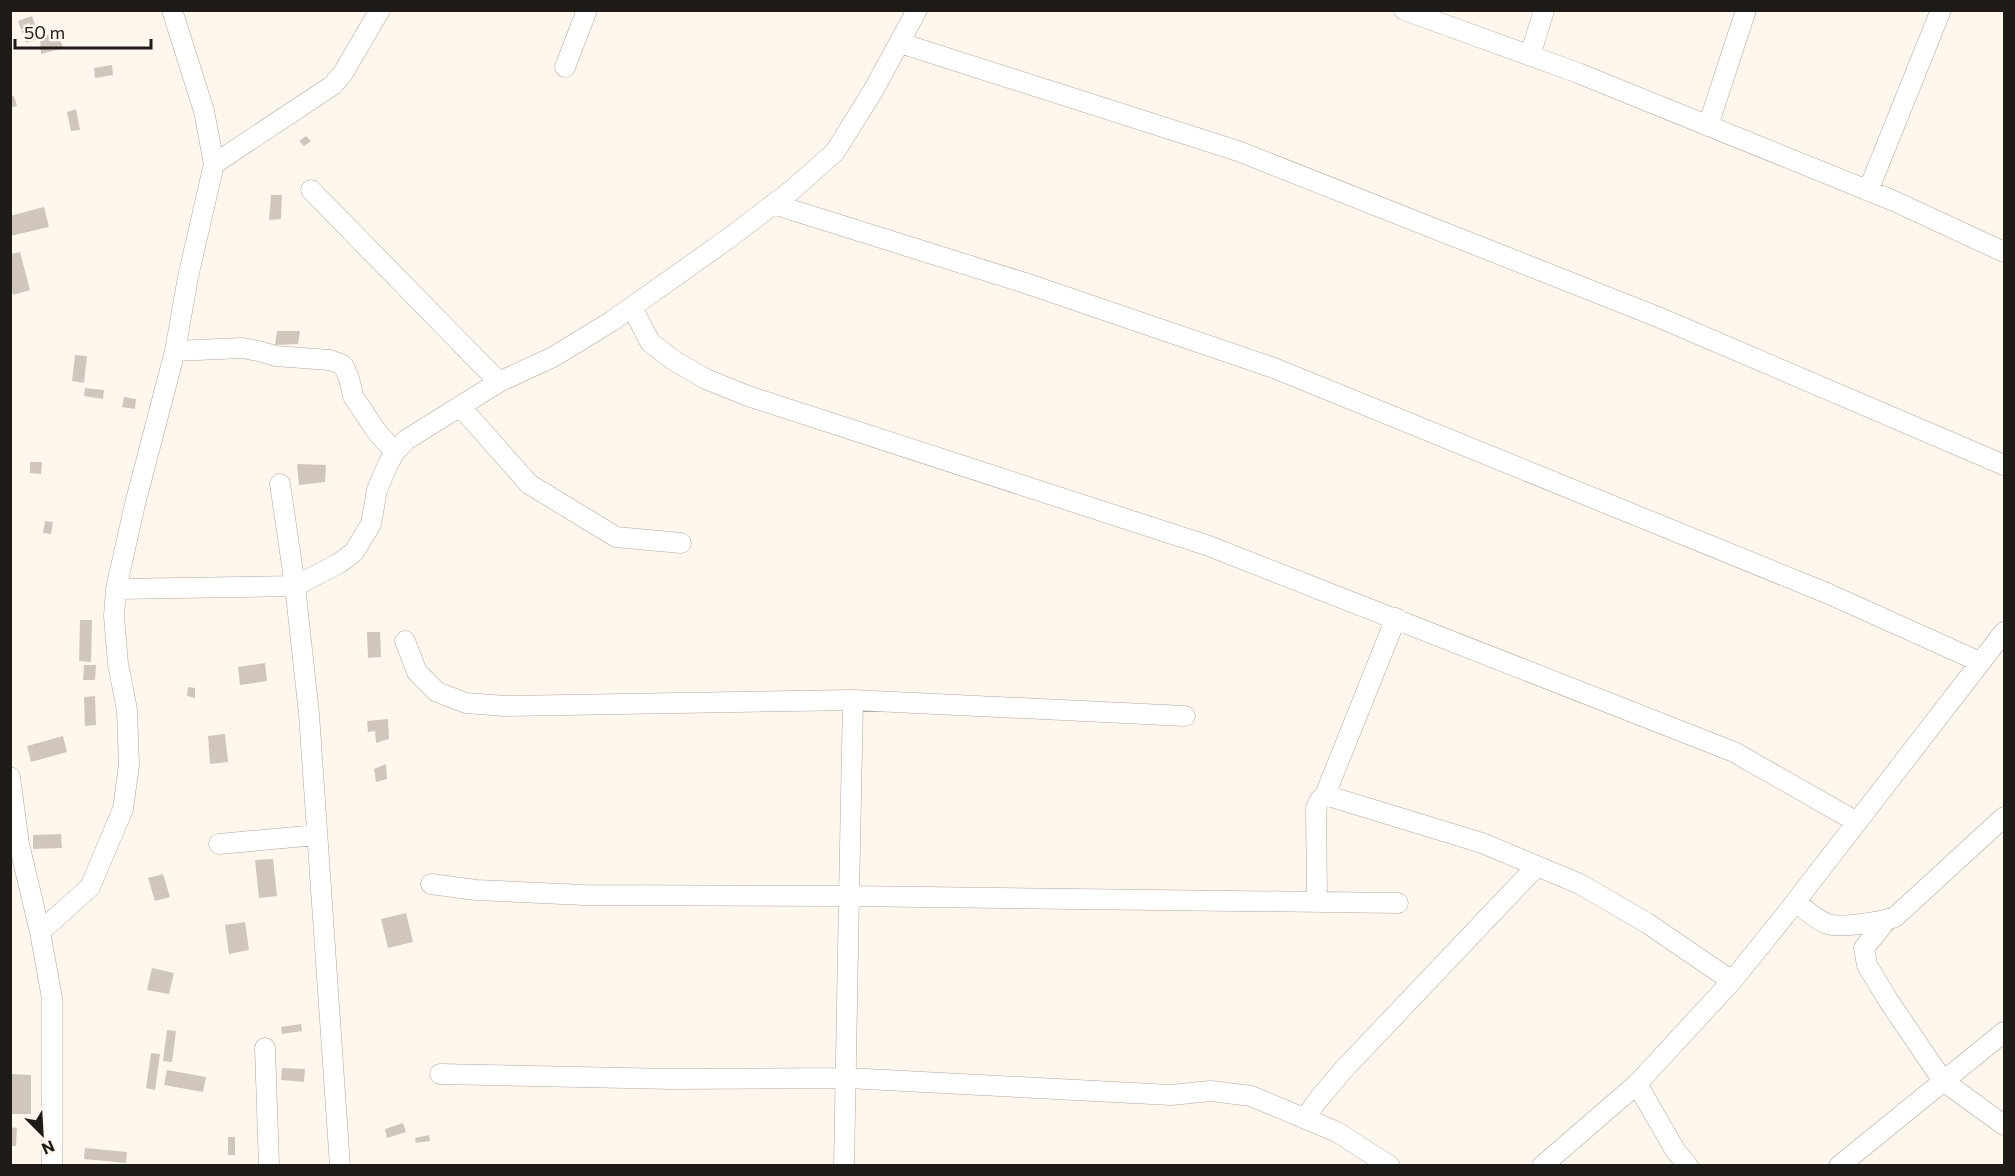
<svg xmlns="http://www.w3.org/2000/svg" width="2015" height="1176" viewBox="0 0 2015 1176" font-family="Commissioner,sans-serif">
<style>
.building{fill:#d0c6bd}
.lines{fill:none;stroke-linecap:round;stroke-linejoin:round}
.minor-casing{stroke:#b1a79e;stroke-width:21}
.minor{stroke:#fff;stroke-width:20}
</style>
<rect width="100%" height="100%" fill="#fff6ee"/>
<!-- building -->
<path class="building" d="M32,16L40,38L26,43L18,21Z
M57,31L63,48L41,54L40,38Z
M112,65L113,75L95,78L94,68Z
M14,96L17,106L10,108V97Z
M76,109L80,130L71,131L67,112Z
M306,136L311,141L304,146L299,141Z
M271,195H282L281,219L269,220Z
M44,207L49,227L10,236V216Z
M20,252L30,290L13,295L10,285V254Z
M277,331H300L298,344L275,345Z
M75,355L87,356L84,383L72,381Z
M85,388L104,390L103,399L84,396Z
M124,397L136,399L135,409L122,407Z
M30,462H42L41,474L30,473Z
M297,464L326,465L325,482L299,485Z
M45,521L53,522L51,534L43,533Z
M80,620H92L91,662L79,661Z
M367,632H380L381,657L368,658Z
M265,663L267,681L240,685L238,667Z
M84,665H96L95,680H83Z
M188,687L195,688V698L187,696Z
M95,696L96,725L85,726L84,697Z
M388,719L389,739L376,743L375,731L368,732L367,721Z
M225,734L228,762L210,764L208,736Z
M63,736L67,752L31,762L27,746Z
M386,764L387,779L376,782L374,769Z
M61,834L62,848L33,849V835Z
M273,859L277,896L259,898L255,860Z
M163,874L170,897L155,901L148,878Z
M406,913L413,942L388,948L381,919Z
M245,922L249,950L229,954L225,925Z
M152,968L174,973L169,994L147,990Z
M301,1024L302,1031L282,1034L281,1027Z
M167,1030L176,1031L172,1062L163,1061Z
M151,1053L160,1054L155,1090L146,1088Z
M282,1068L305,1069L304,1082L281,1080Z
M167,1070L206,1077L203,1092L164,1085Z
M10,1074L31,1075V1114H10Z
M403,1123L406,1132L387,1138L385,1129Z
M10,1127L17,1128L16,1146H10Z
M429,1135L430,1141L416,1143L415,1138Z
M228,1137H235V1155H228Z
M85,1148L127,1152L126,1163L84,1159Z"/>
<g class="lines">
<defs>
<path id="minor" d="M1404,10L1578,73L1894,201L2004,252
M900,43L1238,151L1658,317L2004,465
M1530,56L1544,10
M565,67L587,10
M1708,126L1746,10
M214,164L333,85L343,73L380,10
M311,190L499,382
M1868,191L1941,10
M773,204L1028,284L1274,368L1829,594L1980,662
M632,307L650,342L673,360L706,379L748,396L1209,546L1734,752L1857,822
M175,351L242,348L259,351L275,356L330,360L343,365L349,378L353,396L377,432L395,452
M460,406L529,484L616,537L681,543
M280,484L295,586L309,714L340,1166
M116,589L295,586L338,564L354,552L371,524L377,490L388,464L395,452L406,440L499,382L553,357L612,321L729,238L792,190L835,152L873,91L917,10
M405,641L417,672L437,692L466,703L505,706L853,700L1185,716
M853,700L849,896L1398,903
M10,777L19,844L40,932L52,998V1166
M1325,795L1482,843L1580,884L1647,923L1732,981
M219,844L317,835
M431,884L476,890L584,895L849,896L844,1166
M1317,901L1316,808L1320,800L1325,795L1396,618
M1796,902C1805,909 1816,920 1828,924C1840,928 1883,922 1895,917L2004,817
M1887,920L1864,948L1867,965L1888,1000L1943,1081L2004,1125
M40,932L90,887L123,809L129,765L127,710L118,664L114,616L116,589L135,504L175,351L188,277L214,164L204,111L172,10
M265,1048L269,1166
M440,1074L672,1079L847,1078L1171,1095L1211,1091L1251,1096L1337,1132L1390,1166
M1637,1084L1675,1150L1688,1166
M1305,1119L1317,1101L1344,1069L1537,866
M1542,1166L1637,1084L1732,981L1786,914L2004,632
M1839,1166L2004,1032"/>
</defs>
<!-- minor casing -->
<use href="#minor" class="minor-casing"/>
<!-- minor -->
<use href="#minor" class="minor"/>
</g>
<!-- border -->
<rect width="2015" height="1176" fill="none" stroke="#1e1a17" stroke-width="24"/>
<!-- north arrow -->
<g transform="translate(42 1134) rotate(156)" stroke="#fff6ee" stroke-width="4.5" paint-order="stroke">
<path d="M0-4.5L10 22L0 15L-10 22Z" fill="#1e1a17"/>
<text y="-9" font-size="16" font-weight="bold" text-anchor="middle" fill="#1e1a17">N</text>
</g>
<!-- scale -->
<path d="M15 39v9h136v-9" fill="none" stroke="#1e1a17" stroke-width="3"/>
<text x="24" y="39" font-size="18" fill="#1e1a17" stroke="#fff6ee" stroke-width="4.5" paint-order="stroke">50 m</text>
</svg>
